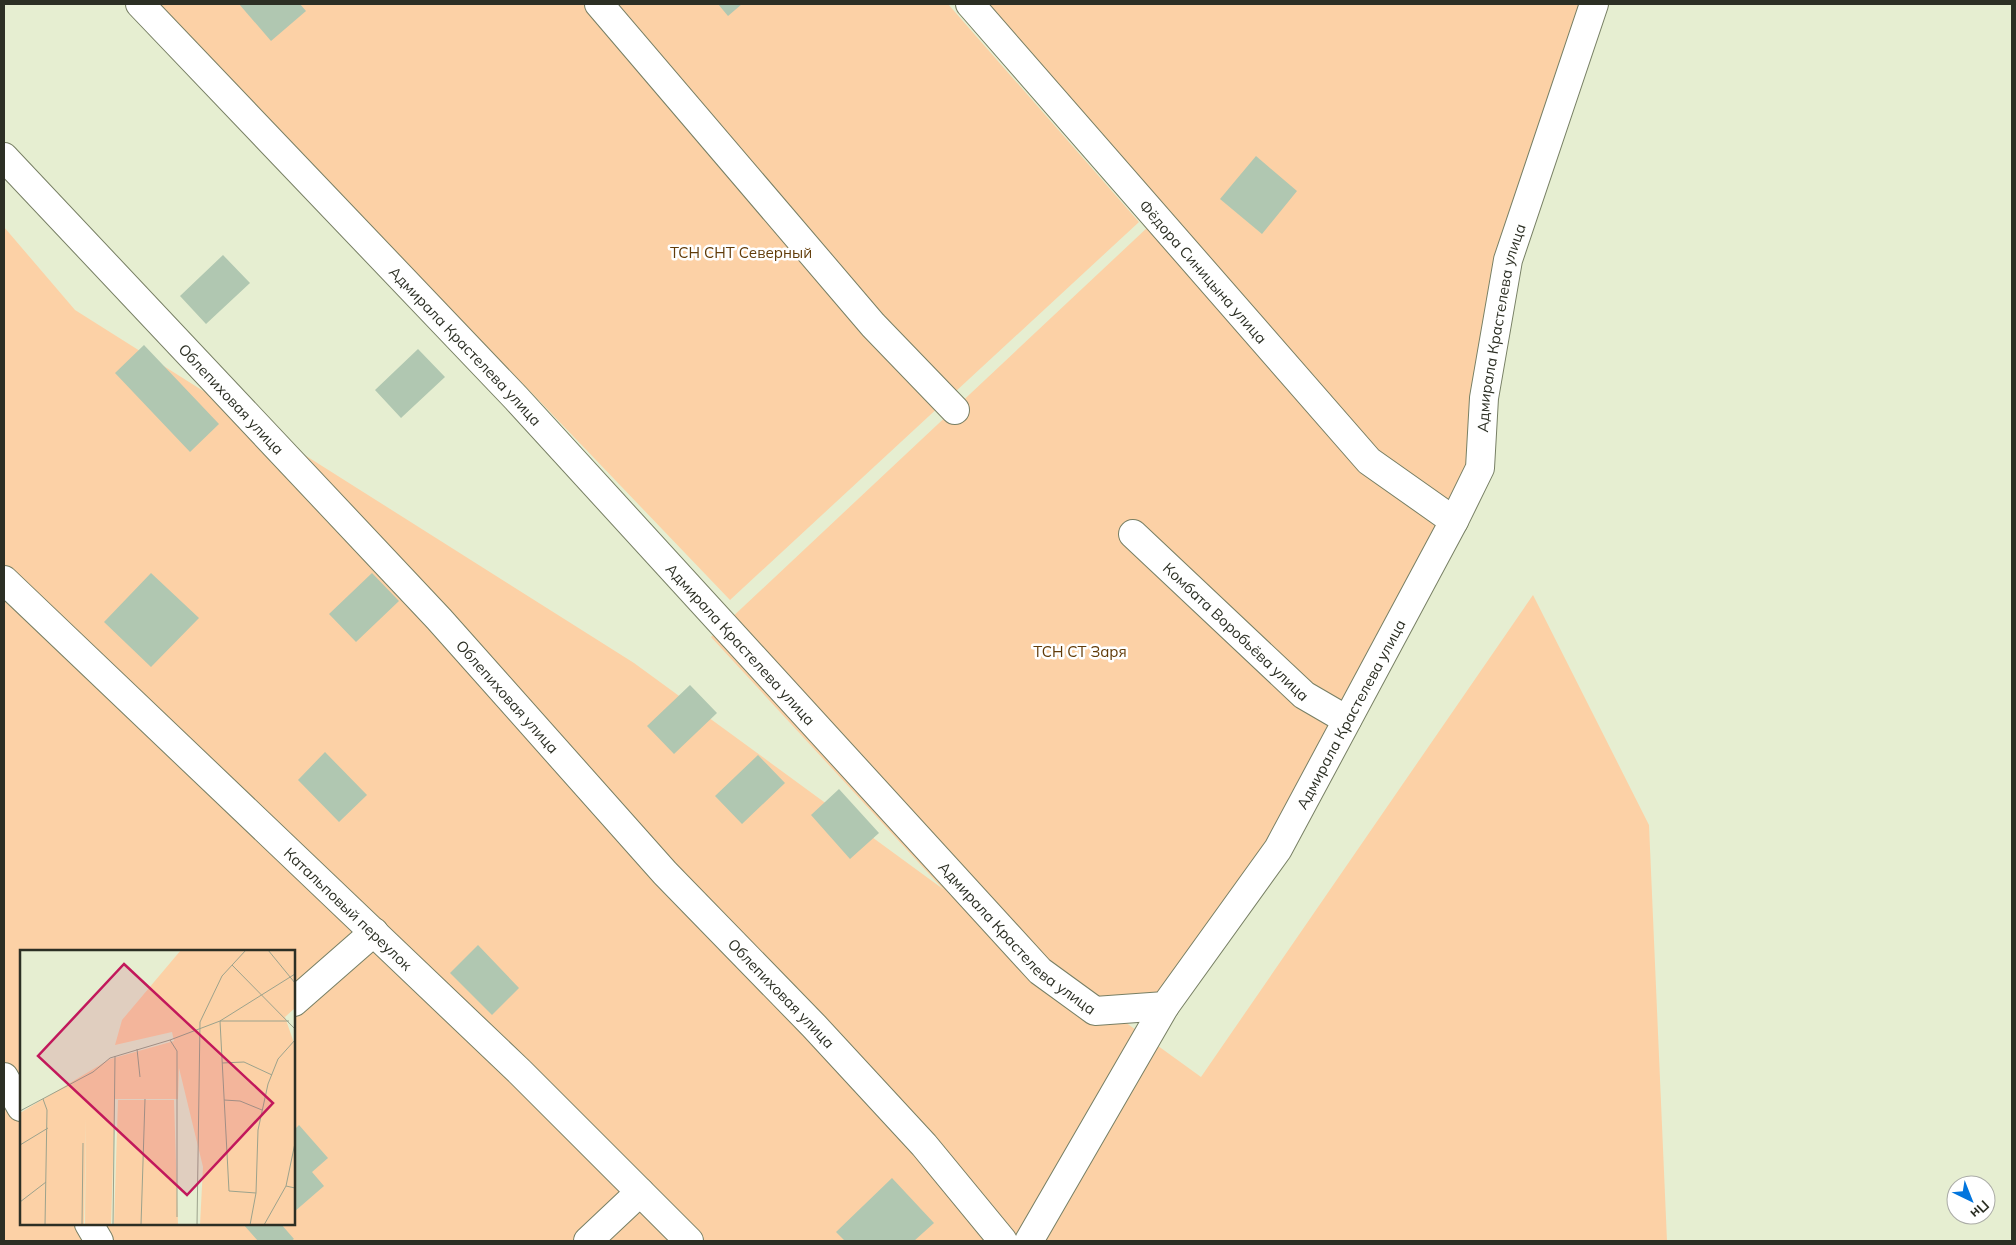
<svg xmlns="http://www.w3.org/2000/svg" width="2016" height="1245" viewBox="0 0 2016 1245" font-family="Mulish,sans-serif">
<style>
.green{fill:#fcd1a6;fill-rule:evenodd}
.building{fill:#b0c7b1}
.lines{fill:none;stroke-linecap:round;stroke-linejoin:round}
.minor-casing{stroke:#777f64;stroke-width:30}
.minor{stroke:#fff;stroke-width:28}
.labels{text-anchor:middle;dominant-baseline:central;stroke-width:5;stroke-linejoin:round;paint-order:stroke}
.park-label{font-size:15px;fill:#613b08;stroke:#fff}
.street-label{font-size:15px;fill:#2c2f24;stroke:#fff}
.inset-road{fill:none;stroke:#9ca28c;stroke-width:1}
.view{fill:#c2185b;fill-opacity:0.15;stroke:#c2185b;stroke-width:2.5}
.inset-edge{fill:none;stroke:#2c2f24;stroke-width:2.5}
</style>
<rect width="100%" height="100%" fill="#e6eed1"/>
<!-- green -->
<path class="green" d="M145,4H948L1139,222L730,600L528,389Z
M985,4H1584L1538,148L1474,465L1283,826L1159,997L1125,1022L1201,1077L1533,595L1649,825L1667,1241H4V227L75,310L634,663L943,889L711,637L1165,211ZM21,951H294V1224H21Z"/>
<!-- building -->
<path class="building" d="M239,4H300L306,11L271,41Z
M718,4H742L728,16Z
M1256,156L1297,191L1262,234L1220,199Z
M223,255L250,283L206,324L180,296Z
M144,345L219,424L190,452L115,373Z
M418,349L445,377L401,418L375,390Z
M151,573L199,618L151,667L104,622Z
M372,573L399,601L356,642L329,614Z
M690,685L717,713L674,754L647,726Z
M325,752L367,795L339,822L298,780Z
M758,755L785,783L742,824L715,796Z
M839,789L879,833L850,859L811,815Z
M478,945L519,988L492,1015L450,973Z
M299,1125L328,1158L312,1172L324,1186L294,1212V1130Z
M892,1178L934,1223L914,1241H845L836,1232Z
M243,1224H281L294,1239L291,1241H258Z"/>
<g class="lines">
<defs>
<g id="minor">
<path id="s1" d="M140,4L516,398L1040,971L1095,1011L1165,1006L1278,849L1454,521L1480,468L1484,398L1508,260L1594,4"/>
<path d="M599,4L873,325L955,410"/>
<path id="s2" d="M970,4L1369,461L1454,521"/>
<path id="s3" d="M4,157L439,619L665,873L814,1026L924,1145L1003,1241"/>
<path id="s4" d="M1133,534L1304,695L1347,720"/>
<path id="s5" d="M4,580L520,1072L689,1241"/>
<path d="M294,1002L374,932"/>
<path d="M4,1077L21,1107"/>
<path d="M89,1224L99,1241"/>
<path d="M588,1241L640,1192"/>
<path d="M1029,1241L1165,1006"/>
</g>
</defs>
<!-- minor casing -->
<use href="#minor" class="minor-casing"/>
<!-- minor -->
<use href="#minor" class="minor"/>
</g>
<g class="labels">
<!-- park labels -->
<g class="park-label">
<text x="741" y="252">ТСН СНТ Северный</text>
<text x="1080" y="651">ТСН СТ Заря</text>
</g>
<!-- street labels -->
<g class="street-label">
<text stroke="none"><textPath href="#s2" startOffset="355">Фёдора Синицына улица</textPath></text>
<text stroke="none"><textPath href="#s1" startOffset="2226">Адмирала Крастелева улица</textPath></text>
<text stroke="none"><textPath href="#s1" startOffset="472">Адмирала Крастелева улица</textPath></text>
<text stroke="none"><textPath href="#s3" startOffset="332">Облепиховая улица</textPath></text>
<text stroke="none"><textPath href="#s4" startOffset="142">Комбата Воробьёва улица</textPath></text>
<text stroke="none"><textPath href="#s1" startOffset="878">Адмирала Крастелева улица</textPath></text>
<text stroke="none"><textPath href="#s3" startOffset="738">Облепиховая улица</textPath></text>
<text stroke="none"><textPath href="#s1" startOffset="1806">Адмирала Крастелева улица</textPath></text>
<text stroke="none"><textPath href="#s5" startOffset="476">Катальповый переулок</textPath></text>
<text stroke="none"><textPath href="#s1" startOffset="1282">Адмирала Крастелева улица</textPath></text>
<text stroke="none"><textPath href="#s3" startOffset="1142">Облепиховая улица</textPath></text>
</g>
</g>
<!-- overview -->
<g transform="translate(20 950)">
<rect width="275" height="275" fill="#e6eed1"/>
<path d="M161,0H275V58L265,67L275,96V275H180L183,217L159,118L158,149H95L91,275H65L66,168L64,275H0V163L90,109L154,91L152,82L95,95L102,70ZM98,150H154L158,275H94Z" fill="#fcd1a6"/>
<path class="inset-road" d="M248,0L275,33M212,15L275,79M150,90L200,71L275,24M117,99L120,127M202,113L224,112L252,125M23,149L27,160L25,275M204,150L220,151L242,160M0,161L73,122L90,108L150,90L157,101V267M275,193L266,236L275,238M0,195L28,178M236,243L209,241L200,71H269M0,252L26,232M62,275L63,193M93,275L95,106M121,275L125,149M177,275L180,72L202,26L226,0M230,275L236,243L238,180L248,134L258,109L275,90M244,275L266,236"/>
<path class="view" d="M104,14L253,153L167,245L18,106Z"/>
<rect width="275" height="275" class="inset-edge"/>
</g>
<!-- border -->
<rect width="2016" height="1245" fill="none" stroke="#2c2f24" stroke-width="10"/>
<!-- north arrow -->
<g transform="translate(1971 1200) rotate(137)"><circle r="24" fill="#ffffff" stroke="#abaca7"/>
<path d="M0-4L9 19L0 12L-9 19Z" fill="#0275dd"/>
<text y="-8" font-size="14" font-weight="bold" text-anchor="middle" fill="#2c2f24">Пн</text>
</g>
</svg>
